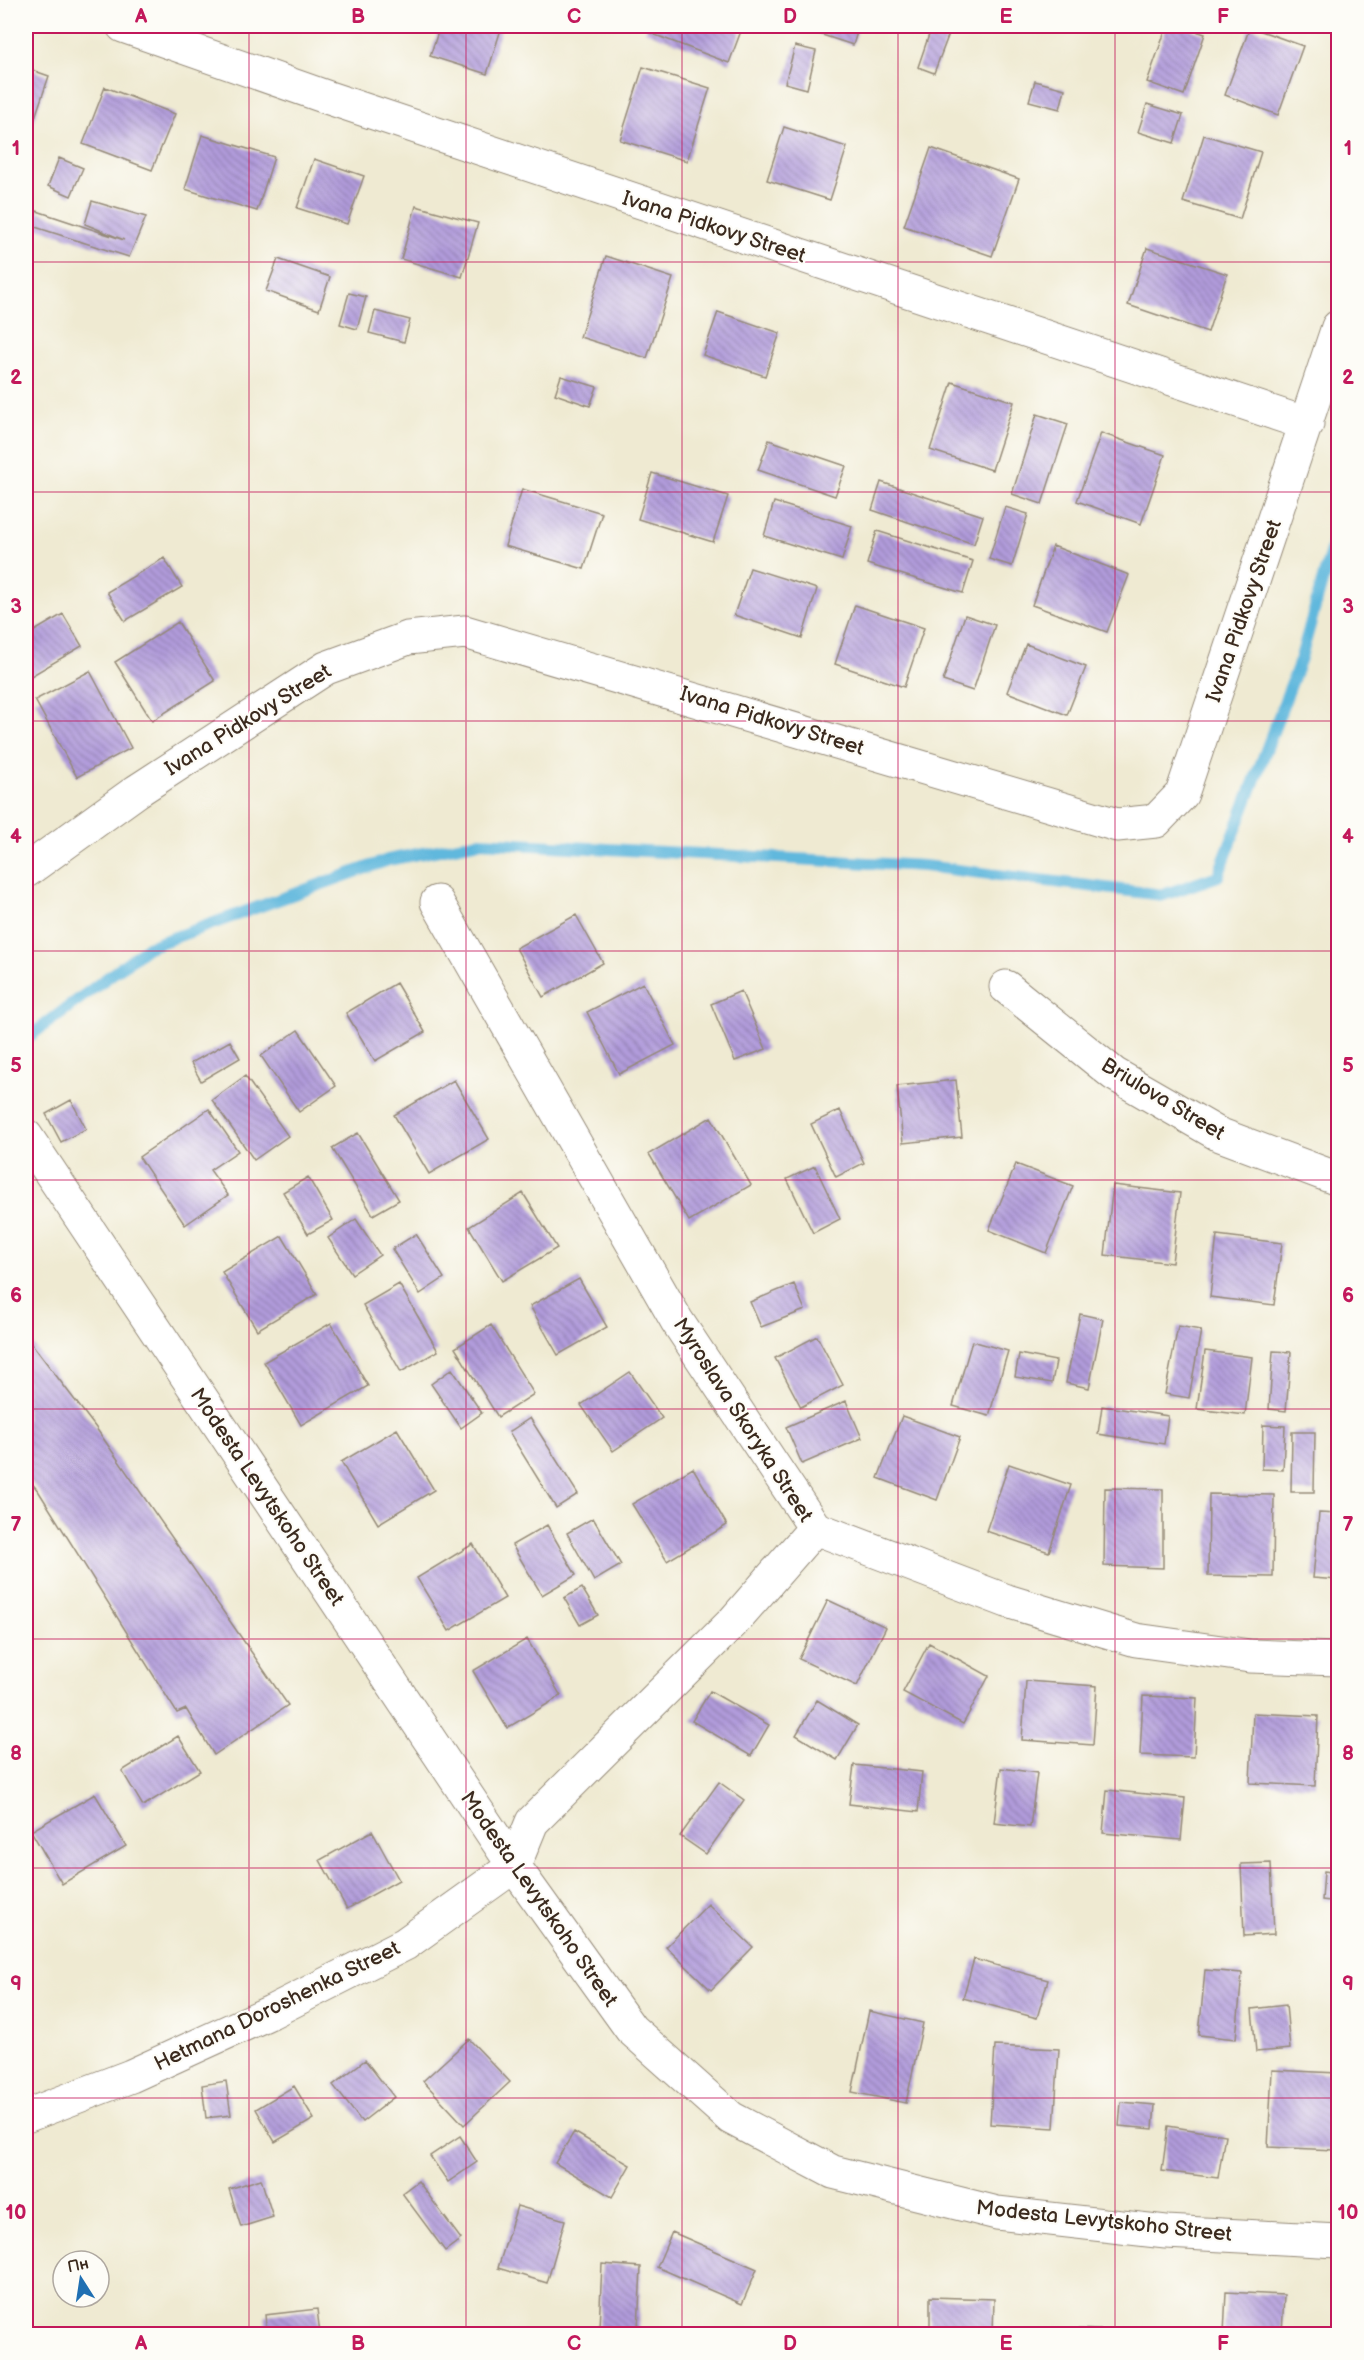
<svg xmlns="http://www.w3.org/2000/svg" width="1364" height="2360" viewBox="0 0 1364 2360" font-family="'Balsamiq Sans',sans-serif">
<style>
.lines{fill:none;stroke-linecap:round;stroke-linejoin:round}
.stream{stroke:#60b8dd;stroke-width:12}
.building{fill:url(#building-back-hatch)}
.street-casing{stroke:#958a78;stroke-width:35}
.street{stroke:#fff;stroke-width:33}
.grid{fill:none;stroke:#c2185b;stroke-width:1.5;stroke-opacity:0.55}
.labels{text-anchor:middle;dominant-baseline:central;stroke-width:4.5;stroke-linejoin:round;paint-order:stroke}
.street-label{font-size:21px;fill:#3b2a1e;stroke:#fdfcf7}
.neatline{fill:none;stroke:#c2185b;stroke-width:2}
.grid-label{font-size:20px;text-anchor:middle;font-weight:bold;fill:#c2185b}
</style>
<defs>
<pattern id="building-back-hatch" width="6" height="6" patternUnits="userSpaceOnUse" patternTransform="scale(1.5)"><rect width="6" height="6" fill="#b19bdb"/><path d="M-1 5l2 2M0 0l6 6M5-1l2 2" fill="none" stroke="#917fb1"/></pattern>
</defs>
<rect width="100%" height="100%" fill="#fdfcf7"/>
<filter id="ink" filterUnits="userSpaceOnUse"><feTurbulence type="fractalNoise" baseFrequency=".0167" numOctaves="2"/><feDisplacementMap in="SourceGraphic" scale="12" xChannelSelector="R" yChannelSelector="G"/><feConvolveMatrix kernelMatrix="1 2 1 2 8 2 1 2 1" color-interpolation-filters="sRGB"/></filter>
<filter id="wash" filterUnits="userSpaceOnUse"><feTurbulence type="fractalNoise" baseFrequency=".008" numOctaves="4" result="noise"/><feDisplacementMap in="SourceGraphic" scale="24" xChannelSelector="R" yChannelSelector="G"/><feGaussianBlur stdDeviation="1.35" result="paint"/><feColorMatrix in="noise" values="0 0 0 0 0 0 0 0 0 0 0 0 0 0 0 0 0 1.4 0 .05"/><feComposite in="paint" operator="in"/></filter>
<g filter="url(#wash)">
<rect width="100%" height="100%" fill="#efead2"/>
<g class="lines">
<!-- stream -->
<path class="stream" d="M26,1039L148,947L388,860L479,842L924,866L1163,895L1218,876L1300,661L1338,525"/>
</g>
<g id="blocks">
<!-- building -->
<path class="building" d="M440,26H502L487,74L430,56Z
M648,26H727L741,31L729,63L645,31Z
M802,26H859L853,45L801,28Z
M932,26L950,31L934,73L918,67Z
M1167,26H1181L1205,34L1184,95L1147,82Z
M1250,27L1303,46L1278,115L1225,95Z
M795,46L816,51L807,89L785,83Z
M643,67L710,88L687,161L620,140Z
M26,68L49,76L28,138H26Z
M1035,81L1065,89L1060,109L1029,101Z
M105,87L175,114L152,170L83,144Z
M1147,104L1183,115L1174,143L1138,132Z
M784,127L847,147L830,200L767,180Z
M202,135L274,157L257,211L185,189Z
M1204,135L1261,152L1240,219L1183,202Z
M931,148L1019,179L992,256L904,226Z
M59,158L83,168L71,196L48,186Z
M314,159L364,176L347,224L297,208Z
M92,201L146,217L129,257L32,226L37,211L124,240L85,224Z
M416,206L478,223L462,277L401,259Z
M1147,248L1227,274L1208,332L1128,305Z
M606,256L673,278L647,358L580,337Z
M278,259L330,277L319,310L266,291Z
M349,293L366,297L357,329L340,324Z
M375,311L410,320L404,342L369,333Z
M718,312L780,333L765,376L703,355Z
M561,376L597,387L590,406L555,394Z
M952,382L1014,402L992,470L930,450Z
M1037,414L1068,424L1042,504L1012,494Z
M1101,433L1165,455L1141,524L1077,501Z
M769,440L846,466L835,496L758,470Z
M652,473L728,496L713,542L638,519Z
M881,482L983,516L974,544L872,510Z
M522,489L602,513L584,569L505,546Z
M774,502L852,526L842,560L764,536Z
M1005,507L1028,514L1012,566L989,559Z
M877,531L973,561L963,593L867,564Z
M1053,546L1129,575L1107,632L1032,605Z
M164,558L182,587L125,621L107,592Z
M750,568L817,589L802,638L734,615Z
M855,605L924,628L904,687L835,664Z
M63,614L82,646L26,679V636Z
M965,615L995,625L973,691L943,681Z
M178,622L215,681L152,721L115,662Z
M1026,644L1086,667L1067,715L1007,692Z
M90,671L131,748L77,777L35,700Z
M576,915L603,963L543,997L516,948Z
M396,983L425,1032L375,1061L346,1013Z
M643,983L675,1045L619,1074L587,1012Z
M741,991L766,1049L735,1061L711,1004Z
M298,1030L336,1086L299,1112L261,1056Z
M230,1041L240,1058L201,1081L191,1063Z
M245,1076L288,1136L254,1160L212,1100Z
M454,1080L489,1139L429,1174L394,1115Z
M956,1080L962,1137L903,1143L897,1086Z
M71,1100L86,1129L61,1142L46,1114Z
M209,1109L238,1151L210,1170L228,1195L185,1225L139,1157Z
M840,1110L864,1163L836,1177L811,1124Z
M711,1117L751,1185L689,1221L649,1154Z
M358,1133L399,1200L373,1215L332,1148Z
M1016,1164L1073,1186L1046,1253L989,1230Z
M815,1166L840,1219L813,1233L787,1179Z
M308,1177L333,1220L308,1234L283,1192Z
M1113,1185L1180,1193L1172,1263L1105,1255Z
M523,1193L557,1248L502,1281L469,1227Z
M356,1219L380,1255L352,1274L328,1238Z
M416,1234L444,1278L420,1294L392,1249Z
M1217,1235L1282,1243L1274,1305L1210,1297Z
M282,1236L317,1294L257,1330L222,1272Z
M579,1279L607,1327L558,1355L530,1306Z
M399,1284L438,1351L401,1372L363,1305Z
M794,1284L805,1310L761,1327L750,1302Z
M1080,1314L1103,1319L1089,1388L1066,1383Z
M331,1323L368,1386L301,1425L264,1362Z
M491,1325L534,1394L498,1417L455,1348Z
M1178,1326L1201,1330L1189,1398L1165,1394Z
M26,1336L96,1428L288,1705L214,1755L186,1709L177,1713L39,1492L26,1476Z
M817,1336L843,1385L801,1407L775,1358Z
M972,1341L1008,1351L989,1416L953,1406Z
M1205,1351L1252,1357L1245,1415L1197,1409Z
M1273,1351L1291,1352L1286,1411L1269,1409Z
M1019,1354L1056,1361L1052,1383L1015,1377Z
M452,1369L482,1413L461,1428L431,1384Z
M630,1372L662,1418L613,1451L581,1405Z
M846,1401L862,1438L802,1464L786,1427Z
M1102,1406L1168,1416L1164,1444L1098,1434Z
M902,1416L960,1437L937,1500L878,1478Z
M530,1418L578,1494L556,1508L509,1432Z
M1263,1425L1285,1426L1283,1470L1262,1469Z
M397,1429L434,1490L378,1524L341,1462Z
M1292,1432H1315L1314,1492H1291Z
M1009,1464L1071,1485L1049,1552L986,1531Z
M693,1468L727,1525L667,1561L632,1504Z
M1105,1488L1163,1489V1568L1104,1566Z
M1209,1494L1274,1495L1273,1577L1208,1576Z
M1319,1513L1338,1514V1580L1313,1578Z
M593,1518L621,1565L594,1581L567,1533Z
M547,1525L576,1575L542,1595L512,1545Z
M473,1544L505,1598L449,1631L417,1578Z
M582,1588L598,1615L580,1625L564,1598Z
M828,1600L886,1627L857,1686L799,1659Z
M527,1639L561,1696L507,1728L473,1671Z
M929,1643L989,1676L963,1724L903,1692Z
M1026,1681L1097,1686L1093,1745L1022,1740Z
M710,1691L769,1725L751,1756L692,1721Z
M1143,1696L1197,1698L1194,1757L1140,1755Z
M817,1700L858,1725L837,1760L796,1735Z
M1253,1713L1318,1716L1315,1786L1250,1783Z
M178,1736L200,1771L143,1806L122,1771Z
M854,1765L922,1772L918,1812L849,1804Z
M1001,1768L1037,1773L1030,1827L994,1823Z
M719,1782L744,1800L706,1854L680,1836Z
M1107,1790L1185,1798L1181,1840L1103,1833Z
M95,1794L126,1846L62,1884L31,1831Z
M372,1831L399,1880L347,1909L320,1860Z
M1271,1863L1274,1934L1244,1936L1241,1864Z
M1324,1871L1338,1873V1902L1322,1900Z
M708,1904L753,1947L711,1990L666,1947Z
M974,1959L1048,1980L1037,2018L963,1998Z
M1205,1970L1242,1973L1236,2039L1199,2035Z
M1286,2005L1290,2049L1256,2052L1252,2009Z
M869,2011L923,2023L906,2103L852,2092Z
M469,2039L510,2082L464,2125L423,2081Z
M995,2046L1059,2049L1054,2128L990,2124Z
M365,2060L394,2097L362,2122L333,2085Z
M1272,2070L1338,2073L1335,2150L1268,2147Z
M226,2081L231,2115L206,2118L202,2085Z
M294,2086L314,2119L275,2142L256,2109Z
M1121,2102L1155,2105L1153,2129L1119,2126Z
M1168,2126L1225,2135L1218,2178L1162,2171Z
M574,2132L630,2165L612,2197L555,2163Z
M460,2136L477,2162L448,2182L430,2156Z
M261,2179L273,2217L241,2227L229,2189Z
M418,2181L461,2239L445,2251L402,2193Z
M517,2206L565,2220L547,2283L498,2268Z
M672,2232L757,2269L742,2304L657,2267Z
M602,2264L641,2267L638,2329L599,2328Z
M1226,2292L1284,2295L1282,2334H1224Z
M930,2297L994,2299L993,2334H930Z
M317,2309L320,2334H267L265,2315Z
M1075,2329L1147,2332V2334H1075Z"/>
</g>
</g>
<g filter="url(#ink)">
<use href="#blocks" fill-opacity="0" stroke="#958a78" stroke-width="1.5"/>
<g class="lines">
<defs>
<path id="street" d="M123,26L329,98L1307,424
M26,871L137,791L326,668L408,638L465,632L1117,825L1156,821L1182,794L1338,327
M437,902L677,1321L815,1528L1007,1601L1136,1640L1250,1656L1338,1659
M1006,987L1114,1074L1218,1134L1338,1179
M26,1136L514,1866L631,2029L731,2118L833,2172L997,2213L1166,2232L1338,2241
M26,2116L131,2076L271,2012L405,1944L514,1866L532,1822L733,1622L815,1528"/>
</defs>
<!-- street casing -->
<use href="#street" class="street-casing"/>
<!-- street -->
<use href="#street" class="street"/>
</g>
</g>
<!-- grid -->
<path class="grid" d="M249,26V2334M466,26V2334M682,26V2334M898,26V2334M1115,26V2334M26,262H1338M26,492H1338M26,721H1338M26,951H1338M26,1180H1338M26,1409H1338M26,1639H1338M26,1868H1338M26,2098H1338"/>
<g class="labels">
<!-- street labels -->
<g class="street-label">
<text transform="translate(714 227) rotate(18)">Ivana Pidkovy Street</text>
<text transform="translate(1244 611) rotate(-71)">Ivana Pidkovy Street</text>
<text transform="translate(248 720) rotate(-32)">Ivana Pidkovy Street</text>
<text transform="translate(772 721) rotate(17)">Ivana Pidkovy Street</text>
<text transform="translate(1163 1099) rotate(31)">Briulova Street</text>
<text transform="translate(743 1420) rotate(57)">Myroslava Skoryka Street</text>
<text transform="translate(267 1497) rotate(56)">Modesta Levytskoho Street</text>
<text transform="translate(539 1899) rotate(55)">Modesta Levytskoho Street</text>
<text transform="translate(277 2006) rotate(-26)">Hetmana Doroshenka Street</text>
<text transform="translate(1104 2221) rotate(6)">Modesta Levytskoho Street</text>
</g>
</g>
<!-- margin -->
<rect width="1364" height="2360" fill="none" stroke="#fdfcf7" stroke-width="66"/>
<!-- north arrow -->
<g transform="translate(81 2279) rotate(348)"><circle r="28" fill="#fdfcf7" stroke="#afa8a0" stroke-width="1.5"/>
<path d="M0-4.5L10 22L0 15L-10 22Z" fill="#1f6fb2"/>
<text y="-9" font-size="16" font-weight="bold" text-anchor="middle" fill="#3b2a1e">Пн</text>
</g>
<rect x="33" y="33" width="1298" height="2294" class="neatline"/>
<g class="grid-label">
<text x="141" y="23">A</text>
<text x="358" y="23">B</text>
<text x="574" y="23">C</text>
<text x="790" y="23">D</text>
<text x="1006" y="23">E</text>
<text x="1223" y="23">F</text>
<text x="16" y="155">1</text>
<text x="1348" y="155">1</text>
<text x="16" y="384">2</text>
<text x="1348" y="384">2</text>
<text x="16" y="613">3</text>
<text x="1348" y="613">3</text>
<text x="16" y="843">4</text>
<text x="1348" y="843">4</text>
<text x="16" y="1072">5</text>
<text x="1348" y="1072">5</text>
<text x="16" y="1302">6</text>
<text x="1348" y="1302">6</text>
<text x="16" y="1531">7</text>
<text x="1348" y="1531">7</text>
<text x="16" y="1760">8</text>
<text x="1348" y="1760">8</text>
<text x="16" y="1990">9</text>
<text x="1348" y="1990">9</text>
<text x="16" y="2219">10</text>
<text x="1348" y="2219">10</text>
<text x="141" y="2350">A</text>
<text x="358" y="2350">B</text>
<text x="574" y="2350">C</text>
<text x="790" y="2350">D</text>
<text x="1006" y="2350">E</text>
<text x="1223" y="2350">F</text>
</g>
</svg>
